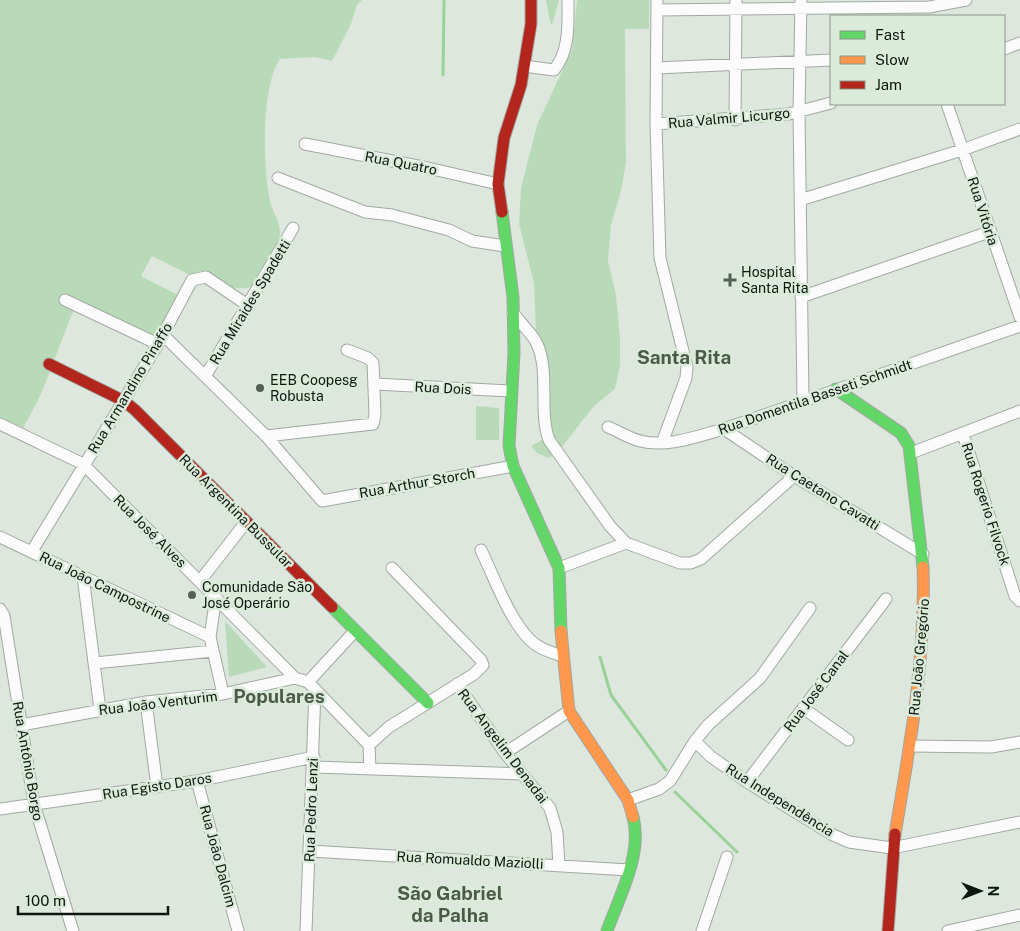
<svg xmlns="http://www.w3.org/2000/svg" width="1020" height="931" viewBox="0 0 1020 931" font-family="'Public Sans',sans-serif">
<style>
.green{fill:#b9dab9}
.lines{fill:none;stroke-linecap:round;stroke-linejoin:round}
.stream{stroke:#9ad19a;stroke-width:3}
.street-casing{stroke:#a1a8a1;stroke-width:13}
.fast-casing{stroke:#a1a8a1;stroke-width:13}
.slow-casing{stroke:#a1a8a1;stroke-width:13}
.jam-casing{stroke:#a1a8a1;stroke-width:13}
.street{stroke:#fafbfa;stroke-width:11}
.fast{stroke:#63d668;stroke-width:11}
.slow{stroke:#ff974d;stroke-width:11}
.jam{stroke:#b3261e;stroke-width:11}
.poi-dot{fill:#575e57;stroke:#daebda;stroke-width:2}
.labels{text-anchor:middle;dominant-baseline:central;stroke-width:5;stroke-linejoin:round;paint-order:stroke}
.street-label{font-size:14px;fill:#0f150f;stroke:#daebda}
.poi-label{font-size:14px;fill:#0f150f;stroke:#daebda;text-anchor:start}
.district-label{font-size:19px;font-weight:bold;fill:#4c5a4c;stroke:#daebda}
</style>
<rect width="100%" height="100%" fill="#dee7de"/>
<!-- green -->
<path class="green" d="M0,0H362L357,5L351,24L332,61L316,57L280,59C261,86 263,167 270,201C272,212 280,220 280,233C280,251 266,270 258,285C233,294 223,283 201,271L190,275L152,256L141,276L178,295L154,345H147L74,309L41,394L18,438L0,431Z
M546,0H559L552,25L550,22Z
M577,0H649V29H625L626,163L621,191L611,225L608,261L616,295L620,337V365L615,389L594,406L561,448L549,458L537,453L531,446L542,440L545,435L539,413L534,283L519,224L521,188L537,125L572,50Z
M476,406L499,408V440H476Z
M225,621L267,667L229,677Z"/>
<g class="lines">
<!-- stream -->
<path class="stream" d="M443,75L444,0
M600,657L611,695L666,770
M675,792L737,852"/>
<defs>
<path id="street" d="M657,0L656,124L660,258L687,367L686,378L662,443
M801,0L799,112L803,400
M657,10L929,7L966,0
M1004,49L1020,43
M524,66L554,70C570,51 568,24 568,0
M657,68L831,60
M947,104L1020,317
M735,120L736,0
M656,124L789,114L831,103
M305,144L428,168L498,184
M278,178L365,212L392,215L449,230L472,241L505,246
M800,200L962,150L1020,129
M801,297L989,232
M65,300L158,344
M513,313C520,322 529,331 535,340C551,367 538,410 549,440L610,526L626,543L680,563H691L701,559L794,476
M163,335L266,436L322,501L513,466
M206,375L293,228
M375,384L511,391
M0,424L79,462L89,470L295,678L308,682L369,745
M608,427C618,431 629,438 640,441C668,448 697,436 724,429L1020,326
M724,429L794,476L923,554
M963,434L1015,596L1020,601
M266,436L373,424L375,415L373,363L368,358L347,350
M911,453L1020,411
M0,537L210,637
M481,550C494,577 509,619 530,640C539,649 551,652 562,656
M32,551L158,344L192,280L206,277L249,306
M559,568L626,543
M83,576L100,710
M200,581L246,522
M216,597L210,637L223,694
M0,609L4,616L34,804L73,931
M95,663L213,651
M308,682L355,631
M457,684L505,753L550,808L557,832L559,865
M146,702L157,787
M803,708L848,740
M21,725L146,702L223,694L295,678
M695,741L710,756L747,782L831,834L849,842L892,848L1020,822
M910,746L991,747L1020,742
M505,753L569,711
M314,767L522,774
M370,769L369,745L389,727L474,674L483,665L481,660L392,568
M197,781L238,931
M747,782L886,599
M628,800L659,789L670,781L695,741L708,725L760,678L810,608
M0,809L197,781L314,757
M310,851L629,870
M306,931L315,690
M702,931L727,857
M948,931L1020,915"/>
<path id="fast" d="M502,212L513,297L514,353L509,446L513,466L559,568L561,631
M836,389L901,433L909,446L923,567
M332,607L428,703
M607,931C619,897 643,854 633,817"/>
<path id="slow" d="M561,631L569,711L628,800L633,817
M895,834C910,746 926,657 923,567"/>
<path id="jam" d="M502,212L498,184L504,138L521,85L531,24V0
M49,364L124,401L135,410L332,607
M888,931L895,834"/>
</defs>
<!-- street casing -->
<use href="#street" class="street-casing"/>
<!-- fast casing -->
<use href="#fast" class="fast-casing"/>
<!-- slow casing -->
<use href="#slow" class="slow-casing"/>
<!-- jam casing -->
<use href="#jam" class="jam-casing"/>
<!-- street -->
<use href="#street" class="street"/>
<!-- fast -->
<use href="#fast" class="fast"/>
<!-- slow -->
<use href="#slow" class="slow"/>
<!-- jam -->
<use href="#jam" class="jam"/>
</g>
<!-- markers -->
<g class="poi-dot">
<path d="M727.5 272.5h5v5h5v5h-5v5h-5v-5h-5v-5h5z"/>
<circle cx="260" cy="388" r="5"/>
<circle cx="192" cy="595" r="5"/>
</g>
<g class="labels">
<!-- street labels -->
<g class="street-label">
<text transform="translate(729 118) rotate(-5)">Rua Valmir Licurgo</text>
<text transform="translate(401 163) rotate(11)">Rua Quatro</text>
<text transform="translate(983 211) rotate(72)">Rua Vitória</text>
<text transform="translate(250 302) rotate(-59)">Rua Miraides Spadetti</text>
<text transform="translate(130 388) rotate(-59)">Rua Armandino Pinaffo</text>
<text transform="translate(443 388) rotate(3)">Rua Dois</text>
<text transform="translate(815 397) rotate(-19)">Rua Domentila Basseti Schmidt</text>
<text transform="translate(417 483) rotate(-10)">Rua Arthur Storch</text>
<text transform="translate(823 492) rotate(32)">Rua Caetano Cavatti</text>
<text transform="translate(986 504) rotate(72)">Rua Rogerio Filvock</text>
<text transform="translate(236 511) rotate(45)">Rua Argentina Bussular</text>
<text transform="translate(150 531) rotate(45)">Rua José Alves</text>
<text transform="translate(105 587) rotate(26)">Rua João Campostrine</text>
<text transform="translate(919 657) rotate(-85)">Rua João Gregório</text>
<text transform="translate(816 691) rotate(-53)">Rua José Canal</text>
<text transform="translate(158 703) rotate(-7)">Rua João Venturim</text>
<text transform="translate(503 746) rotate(53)">Rua Angelim Denadai</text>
<text transform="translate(28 761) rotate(80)">Rua Antônio Borgo</text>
<text transform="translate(157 786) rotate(-9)">Rua Egisto Daros</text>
<text transform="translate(780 800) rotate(32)">Rua Independência</text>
<text transform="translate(311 810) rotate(-88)">Rua Pedro Lenzi</text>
<text transform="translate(218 856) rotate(75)">Rua João Dalcim</text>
<text transform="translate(470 860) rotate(3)">Rua Romualdo Maziolli</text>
</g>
<!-- poi labels -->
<g class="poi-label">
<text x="741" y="272">Hospital<tspan x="741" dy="16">Santa Rita</tspan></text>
<text x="270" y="380">EEB Coopesg<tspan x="270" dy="16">Robusta</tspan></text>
<text x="202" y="587">Comunidade São<tspan x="202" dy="16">José Operário</tspan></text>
</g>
<!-- district labels -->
<g class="district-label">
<text x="684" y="357">Santa Rita</text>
<text x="279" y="696">Populares</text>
<text x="450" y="893">São Gabriel<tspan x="450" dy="22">da Palha</tspan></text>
</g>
</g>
<!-- legend -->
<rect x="830" y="15" width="175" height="90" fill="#daebda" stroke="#899589"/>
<rect x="840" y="31" width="25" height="8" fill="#63d668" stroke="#899589"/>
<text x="875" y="40" font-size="15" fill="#0f150f">Fast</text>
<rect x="840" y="56" width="25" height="8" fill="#ff974d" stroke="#899589"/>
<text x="875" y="65" font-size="15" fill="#0f150f">Slow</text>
<rect x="840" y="81" width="25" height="8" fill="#b3261e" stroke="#899589"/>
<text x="875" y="90" font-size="15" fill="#0f150f">Jam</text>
<!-- north arrow -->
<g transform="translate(980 891) rotate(90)" stroke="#daebda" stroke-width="4" paint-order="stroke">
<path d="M0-4L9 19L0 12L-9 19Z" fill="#0f150f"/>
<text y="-8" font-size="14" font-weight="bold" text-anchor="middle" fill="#0f150f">N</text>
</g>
<!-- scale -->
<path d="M18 906v8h150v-8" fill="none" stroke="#0f150f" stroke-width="2.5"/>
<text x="25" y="906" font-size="15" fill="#0f150f" stroke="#daebda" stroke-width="4" paint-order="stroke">100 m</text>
</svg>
